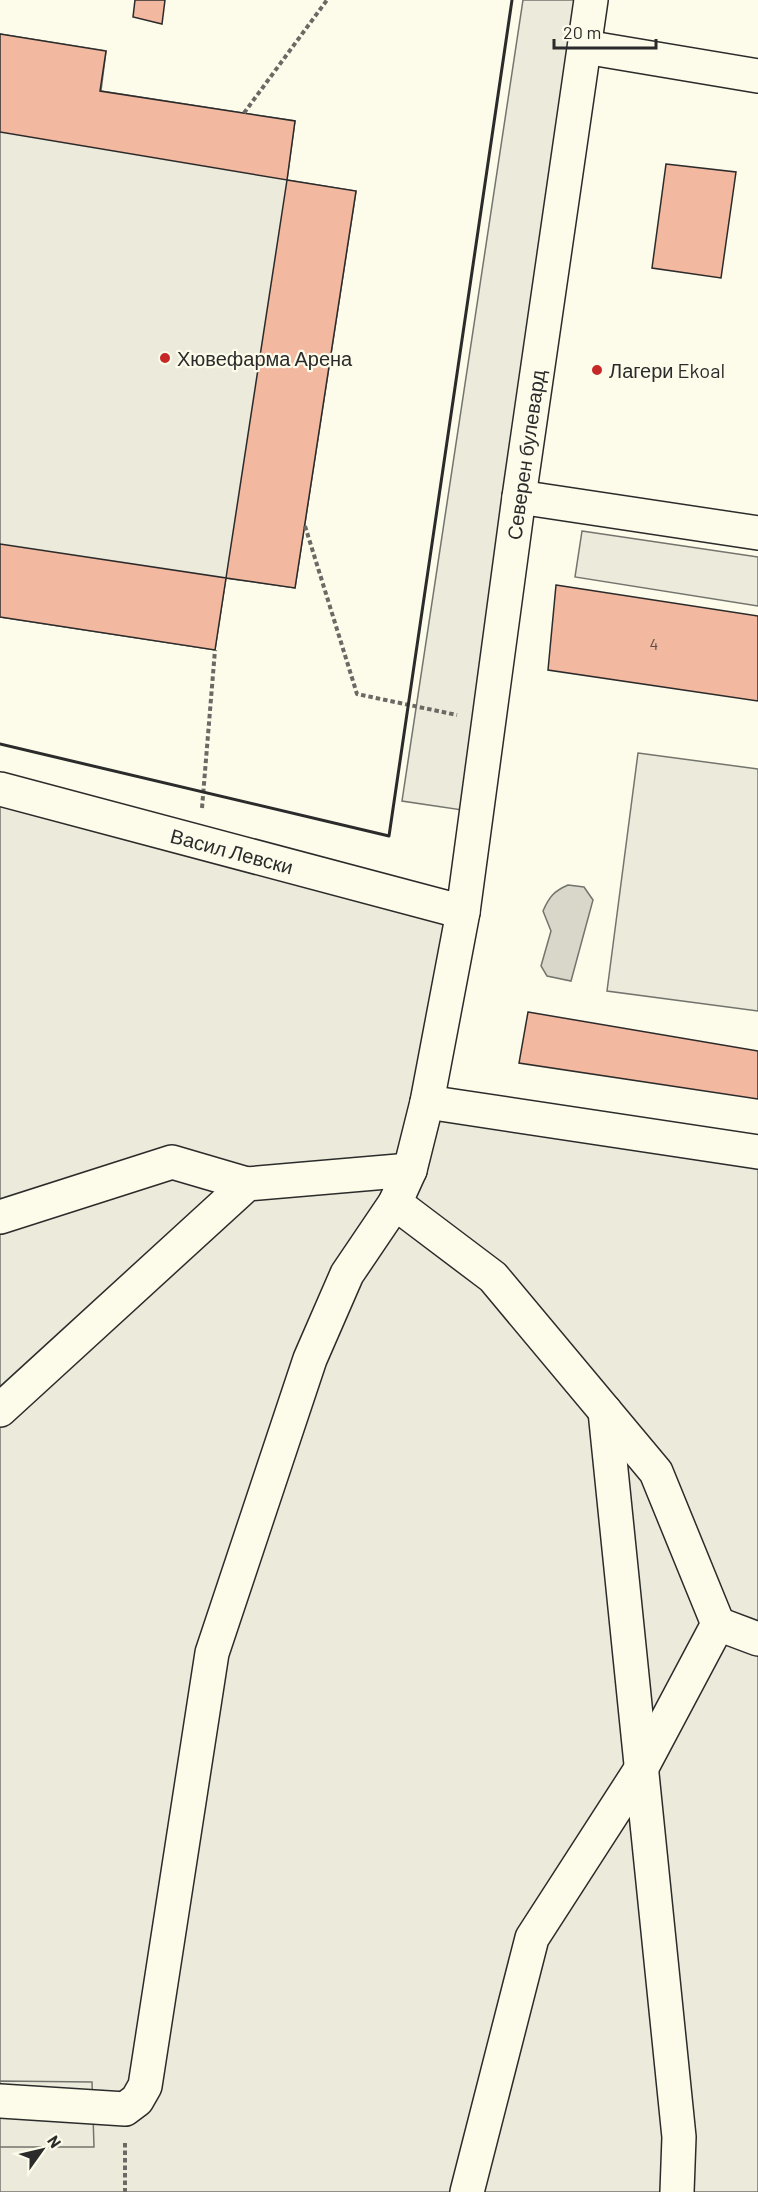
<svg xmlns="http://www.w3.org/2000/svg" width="758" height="2192" viewBox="0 0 758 2192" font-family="Barlow,sans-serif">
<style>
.green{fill:#ecebdb;stroke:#74746e;stroke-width:1.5}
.parking{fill:#eceadb;stroke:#74746e;stroke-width:1.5}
.water{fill:#d8d7c9;stroke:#74746e;stroke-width:1.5}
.building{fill:#f2b8a0;stroke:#2b2b2b;stroke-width:1.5}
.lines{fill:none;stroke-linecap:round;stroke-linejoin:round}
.minor-casing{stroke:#2b2b2b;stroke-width:36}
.path{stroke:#6a6964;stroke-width:4;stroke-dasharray:4.5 3;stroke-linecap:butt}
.minor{stroke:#fdfbea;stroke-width:33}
.wall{stroke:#2b2b2b;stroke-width:3}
.poi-dot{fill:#c62828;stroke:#fdfbea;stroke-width:2}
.labels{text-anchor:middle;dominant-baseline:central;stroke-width:4.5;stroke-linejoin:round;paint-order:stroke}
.number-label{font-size:16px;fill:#5d4e48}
.poi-label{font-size:20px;fill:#2b2b2b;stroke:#fdfbea;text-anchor:start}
.street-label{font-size:20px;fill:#2b2b2b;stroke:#fdfbea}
</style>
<rect width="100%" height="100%" fill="#fdfbea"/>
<!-- green -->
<path class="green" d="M0,34L106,51L101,91L295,121L287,180L356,191L295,588L226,578L215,650L0,617Z
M638,753L758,769V1011L607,991Z
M0,792L450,903L415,1111L758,1164V2192H0Z"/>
<!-- parking -->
<path class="parking" d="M523,0H584L462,810L402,801Z
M582,531L758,557V606L575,577Z
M0,2081L92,2082L94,2147H0Z"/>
<!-- water -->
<path class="water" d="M568,885L584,887L593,900L571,981L547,976L541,966L551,931L543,911C549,897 554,891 568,885Z"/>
<!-- building -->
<path class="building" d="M135,0H165L162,24L133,17Z
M0,34L106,51L100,91L295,121L287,180L0,132Z
M666,164L736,172L721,278L652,268Z
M287,180L356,191L295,588L226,578Z
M0,544L226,578L215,650L0,617Z
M556,585L758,616V701L548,670Z
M528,1012L758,1051V1099L519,1063Z"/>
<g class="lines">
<defs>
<g id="minor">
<path d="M585,47L758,76"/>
<path d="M519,497L758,533"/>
<path id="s1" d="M0,789L463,912"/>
<path d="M427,1102L758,1152"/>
<path d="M395,1203L493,1277L656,1472L718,1624L641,1769L532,1938L467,2192"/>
<path d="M0,1217L172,1162L247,1184"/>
<path d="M0,1410L247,1184L410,1170"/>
<path d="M605,1411L679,2137L677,2192"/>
<path d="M718,1624L758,1639"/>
<path id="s2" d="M0,2101L125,2109L137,2100L145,2086L212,1653L310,1359L347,1274L395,1203L410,1170L427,1102L463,912L519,497L591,0"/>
</g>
</defs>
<!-- minor casing -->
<use href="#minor" class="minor-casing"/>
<!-- path -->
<path class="path" d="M244,113L327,0
M305,526L357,694L457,715
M202,808L215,650
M125,2143V2192"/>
<!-- minor -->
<use href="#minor" class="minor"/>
<!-- wall -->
<path class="wall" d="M0,744L389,836L512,0"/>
</g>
<!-- markers -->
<g class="poi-dot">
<circle cx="165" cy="358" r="6"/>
<circle cx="597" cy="370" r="6"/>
</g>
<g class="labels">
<!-- number labels -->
<g class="number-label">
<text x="654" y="643">4</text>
</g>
<!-- poi labels -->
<g class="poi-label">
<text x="177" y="358">Хювефарма Арена</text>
<text x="609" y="370">Лагери Ekoal</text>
</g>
<!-- street labels -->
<g class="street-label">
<text stroke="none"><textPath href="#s2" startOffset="1844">Северен булевард</textPath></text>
<text stroke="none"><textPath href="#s1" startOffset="240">Васил Левски</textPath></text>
</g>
</g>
<!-- north arrow -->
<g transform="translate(42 2150) rotate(56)" stroke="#fdfbea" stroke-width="4.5" paint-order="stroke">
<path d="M0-4.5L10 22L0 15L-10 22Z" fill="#2b2b2b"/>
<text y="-9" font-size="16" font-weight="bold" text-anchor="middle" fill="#2b2b2b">N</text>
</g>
<!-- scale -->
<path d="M554 39v9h102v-9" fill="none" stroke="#2b2b2b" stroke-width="3"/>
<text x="563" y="39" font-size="18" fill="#2b2b2b" stroke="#fdfbea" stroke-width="4.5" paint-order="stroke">20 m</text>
</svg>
